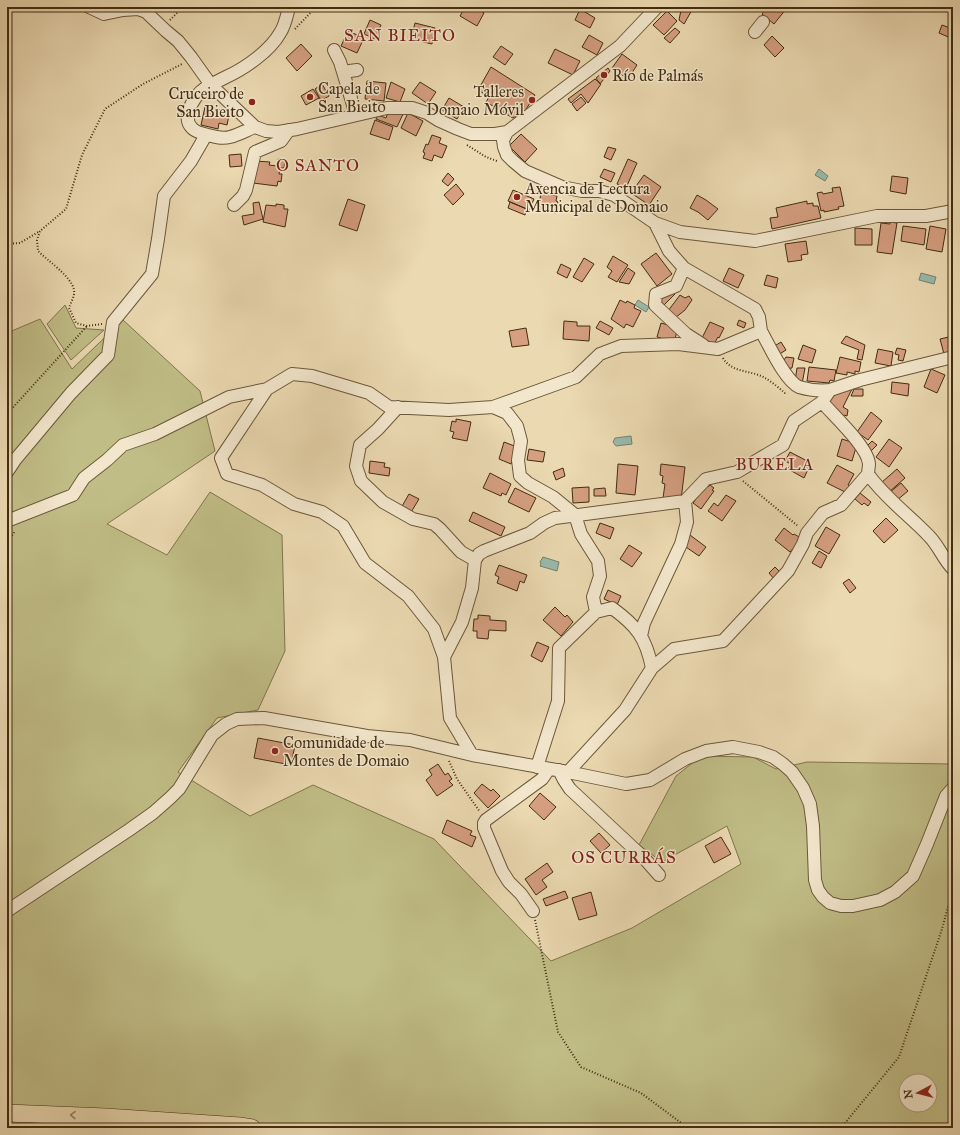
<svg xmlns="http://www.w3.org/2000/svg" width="960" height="1135" viewBox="0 0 960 1135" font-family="'IM FELL Great Primer',serif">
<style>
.green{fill:#c0bd86;stroke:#81754c;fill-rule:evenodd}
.water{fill:#98baad;stroke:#76826f}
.building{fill:#d59f80;stroke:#422d12}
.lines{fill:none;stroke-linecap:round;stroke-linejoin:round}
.minor-casing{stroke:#6c583a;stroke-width:14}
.highway-casing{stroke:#422d12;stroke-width:18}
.path{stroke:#422d12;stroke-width:2;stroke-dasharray:1 2;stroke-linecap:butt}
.minor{stroke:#f2e6cc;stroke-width:12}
.highway{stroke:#ebd9b1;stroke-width:17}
.oneway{stroke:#968362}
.poi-dot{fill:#8f2418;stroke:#f2e6cc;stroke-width:1.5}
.labels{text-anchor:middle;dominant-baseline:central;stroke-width:3;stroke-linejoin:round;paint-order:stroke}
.poi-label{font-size:16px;fill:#422d12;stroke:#f2e6cc;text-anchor:start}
.neighbourhood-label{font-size:17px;letter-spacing:1px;fill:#7a1f14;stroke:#f2e6cc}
</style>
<rect width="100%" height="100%" fill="#ebd9b1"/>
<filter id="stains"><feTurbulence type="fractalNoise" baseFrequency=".005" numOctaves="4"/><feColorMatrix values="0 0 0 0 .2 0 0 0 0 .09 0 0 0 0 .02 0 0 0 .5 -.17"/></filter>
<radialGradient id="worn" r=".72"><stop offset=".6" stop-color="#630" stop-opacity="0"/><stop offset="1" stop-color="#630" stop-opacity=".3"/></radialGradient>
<!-- green -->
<path class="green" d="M65,305L76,328L104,330L71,360L47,324Z
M40,319L72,369L123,320L200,391L215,451L107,524L167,555L210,492L282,535L285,651L258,710L217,718L178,772L250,816L313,785L434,839L551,961L632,928L741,864L727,826L662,862L639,845L676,776L701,756L753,757L776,769L807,762L953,764V1128H7V333ZM906,1081H930V1105H906Z"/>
<!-- water -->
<path class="water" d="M819,169L828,176L825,181L815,175Z
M921,273L936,277L934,284L919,280Z
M638,300L649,307L646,312L635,305Z
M631,436L632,444L616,446L613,442L615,438Z
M543,557L559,562L557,571L540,566L541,564L540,562Z"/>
<!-- building -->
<path class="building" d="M465,7H474L484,13L477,26L460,16Z
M627,7H636L635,11Z
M686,7L692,10L684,24L679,20L681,10L684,11Z
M768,7H783L786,9L774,24L762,14Z
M580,9L595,18L590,28L575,20Z
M667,11L677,21L664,35L653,25Z
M370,20L381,25L375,39L364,34Z
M415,23L435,28L432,44L411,39Z
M942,25L953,29V39L939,33Z
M675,28L680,32L670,43L664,38Z
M348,31L364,38L357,53L341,46Z
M589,35L603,43L597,55L582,47Z
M772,36L784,48L775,57L764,45Z
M301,44L312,56L297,71L286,58Z
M501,46L513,54L505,65L493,57Z
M555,49L580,61L573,75L548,63Z
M622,54L637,65L628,79L612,68Z
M491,67L535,95L525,111L513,118L486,102L489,97L478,90Z
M608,68L610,71L600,84L596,78Z
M595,79L601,84L588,103L581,94L571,103L568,99Z
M367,81L386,83L384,101L365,99Z
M391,82L405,89L400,102L386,98Z
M420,82L436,92L428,104L412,93Z
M322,84L329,96L321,101L315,89Z
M313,89L319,98L306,105L301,96Z
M581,97L586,103L577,111L572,104Z
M449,98L464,107L457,119L442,110Z
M205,107L221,110L220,113L229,115L227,125L219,123L218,129L201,125Z
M388,112H404L397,127L376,119L378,115L386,118Z
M408,113L423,121L416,136L401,128Z
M375,120L393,127L389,140L370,134Z
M521,134L537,149L525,162L509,146Z
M432,135L441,138L439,143L447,146L442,158L434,155L432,161L423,158L425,153L423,152L426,144L428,145Z
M608,147L616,149L611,160L604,157Z
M241,154L242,166L230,167L229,155Z
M278,159L285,160L284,168H280L279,174H282L281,182L278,181L277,186L253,183L255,161L270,162L269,165L277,166Z
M628,159L637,163L626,188L617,184Z
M604,169L615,173L611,182L600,177Z
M448,173L454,179L448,186L442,181Z
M644,175L661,187L649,205L631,193Z
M892,176L908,178L906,194L890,191Z
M456,184L464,194L453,205L444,195Z
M840,187L844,206L838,207L839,209L824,212V210L821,211L817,193L822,192L823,194L833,192L832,188Z
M513,190L534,199L529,210L508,201Z
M541,193L557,196L556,201L558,202L556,213L538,210Z
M697,195L706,200L718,209L708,220L698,212L690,208Z
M348,199L365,205L357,231L339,225Z
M807,201V204L813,203V206H818L821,218L772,229L770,218L778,217L776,208Z
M259,202L263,219L244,225L242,216L254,214L253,203Z
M510,202L527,209L525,215L508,208Z
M276,204L284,205V209H288L285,227L263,222L266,205L276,206Z
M890,222L897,223L892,254L877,252L881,223L890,224Z
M903,226L926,229L924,245L901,241Z
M930,226L946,229L942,252L926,249Z
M855,228L872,229V245H855Z
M806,241L808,254L801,255L802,260L788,262L785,244Z
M656,253L672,274L657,286L641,264Z
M613,256L628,265L617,282L608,277L612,271L607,267Z
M584,258L594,264L582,282L573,277Z
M561,264L571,269L567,278L557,273Z
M628,268L635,273L629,284L619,282Z
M729,268L744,275L738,288L723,281Z
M767,275L778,278L776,288L764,285Z
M672,290L675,294L664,305L660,300Z
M680,295L685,298L689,296L692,300L685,310L675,318L668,311Z
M620,300L626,303L627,301L635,305L634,308L641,311L633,327L626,324L624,328L611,319Z
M739,320L746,323L744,328L737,325Z
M564,321L577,322V326H590L589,341L563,339Z
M600,321L613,328L609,335L596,328Z
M710,322L724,328L719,338L718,337L714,344L702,338Z
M661,323L678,328L674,342L657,337Z
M526,328L529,345L512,347L509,331Z
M846,336L865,345L862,360L857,359L859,350L841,343Z
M953,336V352L944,354L940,339Z
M781,342L786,350L778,355L773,347Z
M803,345L816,350L812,363L798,359Z
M897,348L906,350L903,361L898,360L899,355L895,354Z
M878,349L893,352L891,366L875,363Z
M786,357L794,358L792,368L784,369L782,363Z
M840,357L861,362L859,372L855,371V374L847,372V375L836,373Z
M809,367L836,370L834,381L830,380L829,383L807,381Z
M797,368H805L802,384L795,381Z
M931,369L945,375L937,393L924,387Z
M892,382L909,384L908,396L891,393Z
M853,387L843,407L848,410L847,416L844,415L842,417L826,403L837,391Z
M854,389H863V396H851Z
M871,412L882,421L868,440L857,432Z
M456,419L471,422L467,441L452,438L454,432L450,431L452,421L456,422Z
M842,439L857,444L852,461L837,456Z
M889,439L902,448L889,467L876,457Z
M872,441L877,445L869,453L865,448Z
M504,442L517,447L511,464L499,459Z
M529,449L545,452L543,462L527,460Z
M790,452L811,463L804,478L788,469L791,464L785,461Z
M370,461L385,463L384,467L390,468L389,476L369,473Z
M618,464L638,466L635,495L616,493Z
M661,464L685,467L681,500L663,498L665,484L662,483L663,476L660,475Z
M837,465L854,474L848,485L850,486L847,493L827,483Z
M563,468L565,476L556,480L553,472Z
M897,469L905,478L889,492L882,482Z
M490,473L511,484L506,495L502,493L501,496L483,488Z
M901,483L908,491L896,501L889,493Z
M706,485L708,487L710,485L714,488L712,490L714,491L701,509L693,503Z
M589,487V502L573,503L572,488Z
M515,488L536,498L529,512L508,502Z
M605,488L606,496H594V489Z
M860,493L871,502L868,506L864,503L862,505L855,499Z
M409,494L419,499L410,514L401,508Z
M726,495L736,501L722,521L708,511L714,503L718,506Z
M473,512L505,527L501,536L469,521Z
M886,518L898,530L884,543L873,531Z
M600,523L614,528L610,539L596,533Z
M826,527L840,535L829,554L815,546Z
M784,528L793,535L794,534L799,537L798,539L800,541L790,552L775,540Z
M690,535L706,547L699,556L683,545Z
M629,545L642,553L632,567L620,559Z
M819,551L827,556L821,568L812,563Z
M499,565L527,575L524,583L520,581L517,591L497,583L499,577L495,575Z
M775,567L782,574L775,580L769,573Z
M849,579L856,588L850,593L843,583Z
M608,590L621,596L617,605L604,599Z
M555,607L565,617L567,615L573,622L561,636L543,620Z
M478,615L490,616V620L506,621V631L489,630L488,639L477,638V631H473L474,619H478Z
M537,642L549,647L542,662L531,656Z
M258,738L295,745L291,765L254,758Z
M438,764L445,775L448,773L452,779L449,781L453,785L437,796L426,780L432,775L429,770Z
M482,784L491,791L493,789L500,796L488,808L474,793Z
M540,793L556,807L544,820L529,806Z
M447,820L472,831L470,835L476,837L472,847L442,833Z
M599,833L610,845L601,853L590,841Z
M721,837L731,854L714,863L705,846Z
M547,863L553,872L542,880L547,887L536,895L525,879Z
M565,891L568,898L546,906L543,899Z
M591,892L597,915L579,920L572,898Z"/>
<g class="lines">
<defs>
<path id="minor" d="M89,7L104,14L123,10L138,9L146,12L166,31L178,41L191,57L211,85L255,127L266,131L278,132L297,129L387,108H412L427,113L438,120L458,129L471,134H495L507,132
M657,7L620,46L507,132L503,140L504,147L507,155L513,161L525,171L562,187L582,191H599L614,195L655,223L680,232L755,241L877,216H926L953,211
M755,32L763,22
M334,50L340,62L356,115
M343,72L357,70
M255,127C247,130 238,135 230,137C222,139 215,137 208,135C204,134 195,132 192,128C183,120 190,105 196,97C203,87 215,83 226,77C244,69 270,51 280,33C285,26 287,15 289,7
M234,205L243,196L246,190L255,152L281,141L289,130
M684,268L676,286L656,294L655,305L686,334L703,345
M761,331C769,345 785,381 799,387C809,390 821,391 830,390
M822,402C834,416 868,447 869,464C869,467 868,471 868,474C885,498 909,515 929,536C939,546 943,559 953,569
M398,407L378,429L360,445L356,466L361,481L383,502L413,519L434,524L440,529L461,552L475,560
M493,407L507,413L517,426L521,441L518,460L520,476L528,483L553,497L575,515L581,534L598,561L600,576L593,597L596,612L559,648L558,701L537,767
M7,472L15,460L71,393L108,355L113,322L152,274L158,239L164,196L191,161L206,135
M7,521L73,495L84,478L107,460L123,445L155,434L229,397L267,389
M641,636L644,623L681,544L687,522L685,501
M444,657L434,629L408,596L365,563L343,526L322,512L294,504L262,485L227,474L221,458L267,389L292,374L312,376L369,393L389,407L449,410L493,407L576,377L600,354L621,346L678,344L718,349L761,331L759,317L755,309L684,268L669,251L655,223
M652,668L674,649L723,641L788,571L803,544L807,533L823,513L841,505L868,474
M472,755L450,718L444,657L462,622L472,588L475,560L479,554L484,551L530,533L544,523L555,518L685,501L706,479L737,472L783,445L794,421L822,402L830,390L860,380L953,357
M559,770L564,780L570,789L644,858L659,875
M568,772L625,710L652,668C646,638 637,626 612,608L596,612
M7,911L129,830L153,813L170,798L179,789L212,735L226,724L237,719L264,718L367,736L410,740L472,755L568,772L626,784L650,780L685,759L706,751L733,747L759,752L773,757L783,764L792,772L803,788L810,804L813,826L815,880L818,890L823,897L830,903L841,906H853L880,900L895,892L913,876L927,844L946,796L953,788
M533,911L521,894L509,882L502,871L484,828V823L486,820L542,779L549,769"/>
<path id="highway" d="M7,1113L106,1117L240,1126L252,1128"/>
</defs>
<!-- minor casing -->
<use href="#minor" class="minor-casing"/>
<!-- highway casing -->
<use href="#highway" class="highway-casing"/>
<!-- path -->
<path class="path" d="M170,20L180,10L191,7
M295,29L316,7
M467,145L486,157L497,161
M7,244L20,243L40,231
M102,324L87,326L76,323L69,308C71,302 75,296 74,290C72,277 47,260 38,251L37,240L40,231L66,209L82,155L105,109L143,84L182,64
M723,358C731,373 752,370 765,378C772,382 779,388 785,393H787
M7,414L87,326
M743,481L798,526
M7,543L15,531
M449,761L457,779L480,812
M535,920L558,1032L581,1067L641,1093L688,1128
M841,1128L899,1057L942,929L953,888"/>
<!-- minor -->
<use href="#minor" class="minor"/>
<!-- highway -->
<use href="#highway" class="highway"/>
</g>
<!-- one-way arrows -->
<defs><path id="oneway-chevron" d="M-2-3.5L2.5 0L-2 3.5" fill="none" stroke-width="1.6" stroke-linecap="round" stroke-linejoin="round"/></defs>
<use class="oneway" href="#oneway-chevron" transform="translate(73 1115) rotate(-178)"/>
<!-- markers -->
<g class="poi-dot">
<circle cx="604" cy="75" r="4"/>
<circle cx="310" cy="97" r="4"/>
<circle cx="532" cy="100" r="4"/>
<circle cx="252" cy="102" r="4"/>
<circle cx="517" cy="197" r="4"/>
<circle cx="275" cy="751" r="4"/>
</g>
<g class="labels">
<!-- poi labels -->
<g class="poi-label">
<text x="612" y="75">Río de Palmás</text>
<text x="318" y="88">Capela de<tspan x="318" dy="18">San Bieito</tspan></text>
<text x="524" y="91" text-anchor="end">Talleres<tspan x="524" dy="18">Domaio Móvil</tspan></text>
<text x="244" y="93" text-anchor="end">Cruceiro de<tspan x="244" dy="18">San Bieito</tspan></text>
<text x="525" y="188">Axencia de Lectura<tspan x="525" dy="18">Municipal de Domaio</tspan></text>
<text x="283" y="742">Comunidade de<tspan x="283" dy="18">Montes de Domaio</tspan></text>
</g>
<!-- neighbourhood labels -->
<g class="neighbourhood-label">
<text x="400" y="35">SAN BIEITO</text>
<text x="318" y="165">O SANTO</text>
<text x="775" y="464">BURELA</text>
<text x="624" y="857">OS CURRÁS</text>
</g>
</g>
<!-- margin -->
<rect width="960" height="1135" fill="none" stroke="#ebd9b1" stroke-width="24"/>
<rect x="8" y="8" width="944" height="1119" fill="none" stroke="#422d12" stroke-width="2"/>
<rect x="12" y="12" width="936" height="1111" fill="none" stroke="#422d12"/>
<!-- north arrow -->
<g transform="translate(918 1093) rotate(263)"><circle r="19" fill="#f2e6cc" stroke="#ac9c82"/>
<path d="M0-3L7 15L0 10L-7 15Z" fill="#8f2418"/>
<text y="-6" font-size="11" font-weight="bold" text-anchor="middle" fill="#422d12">N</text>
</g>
<rect width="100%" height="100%" filter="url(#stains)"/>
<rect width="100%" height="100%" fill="url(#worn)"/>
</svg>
